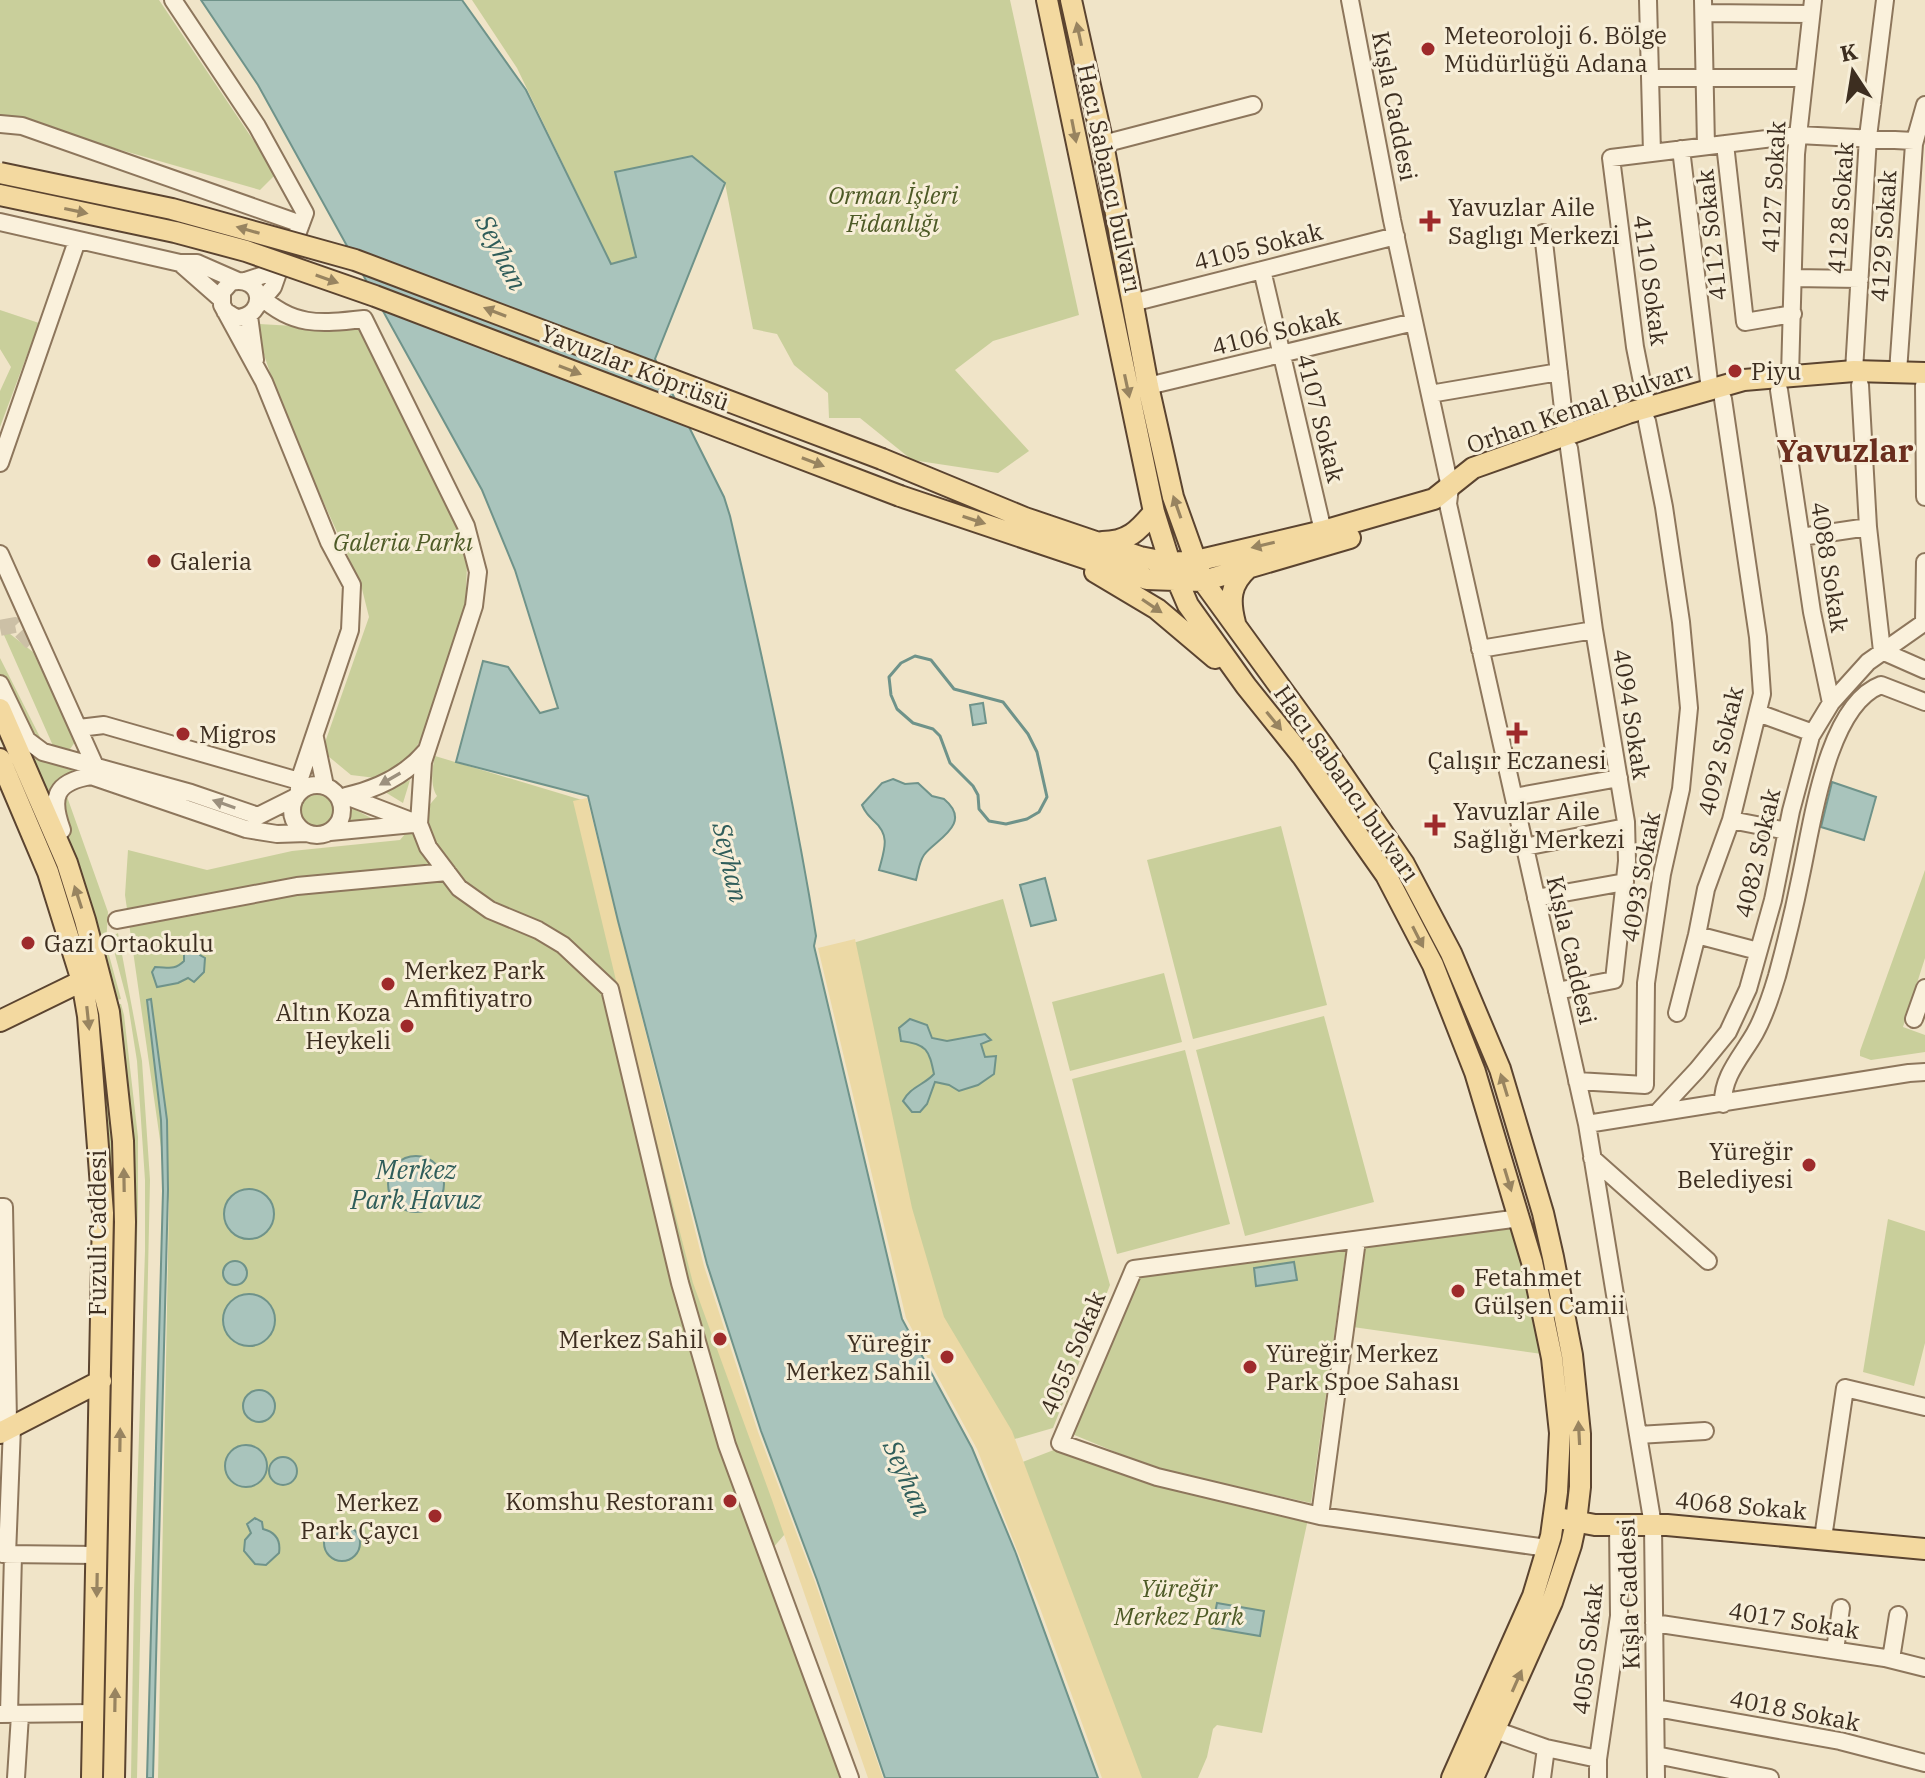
<svg xmlns="http://www.w3.org/2000/svg" width="1925" height="1778" viewBox="0 0 1925 1778" font-family="'IBM Plex Serif',serif">
<style>
.green{fill:#c9cf9b}
.sand{fill:#ecd9a5}
.water{fill:#a9c4bc;stroke:#6f938a;stroke-width:2}
.lines{fill:none;stroke-linecap:round;stroke-linejoin:round}
.stream{stroke:#6f938a;stroke-width:3}
.minor-tunnel{stroke:#ccc0a6;stroke-width:16;stroke-dasharray:16 8;stroke-linecap:butt}
.minor-casing{stroke:#8d765c;stroke-width:20}
.major-casing{stroke:#5b4430;stroke-width:24}
.minor{stroke:#faf1dc;stroke-width:16}
.major{stroke:#f3d9a0;stroke-width:20}
.major-bridge-casing{stroke:#5b4430;stroke-width:24;stroke-linecap:butt}
.major-bridge{stroke:#f3d9a0;stroke-width:20}
.oneway{fill:#988460}
.oneway2{fill:#9c907e}
.poi-dot{fill:#9e2a2b;stroke:#f7eed8;stroke-width:3}
.labels{text-anchor:middle;dominant-baseline:central;stroke-width:6;stroke-linejoin:round;paint-order:stroke}
.poi-label{font-size:24px;fill:#3d2e20;stroke:#f7eed8;text-anchor:start}
.street-label{font-size:24px;fill:#3d2e20;stroke:#f7eed8}
.park-label{font-size:24px;font-style:italic;fill:#4d5a26;stroke:#f7eed8}
.water-label{font-size:26px;font-style:italic;fill:#2f5d5a;stroke:#f7eed8}
.district-label{font-size:32px;font-weight:bold;fill:#6b2e1e;stroke:#f7eed8}
</style>
<rect width="100%" height="100%" fill="#f0e4c8"/>
<!-- green -->
<path class="green" d="M0,0H159L276,174L260,190L16,120L0,119Z
M472,0H1010L1079,315L993,341L955,370L1029,451L998,473L912,460L860,418H829L828,393L794,365L777,334L753,329L725,183L692,156L636,257L611,264L517,68Z
M0,310L39,323L0,427V391L11,367L0,349Z
M259,324L364,330L458,528L467,566L465,612L433,718L409,760L376,778L351,775L322,751L369,617L361,585L285,417L257,334Z
M0,626L33,652L75,742L68,752L54,748Z
M0,658L43,743L30,738L0,678Z
M0,728C41,819 83,914 100,1012C121,1129 116,1250 114,1368C111,1504 108,1641 105,1778H101L110,1177L103,1070L95,1011L27,800L0,740Z
M24,743L99,776C70,769 62,770 49,798Z
M435,756L582,800L609,928L748,1426L791,1527L765,1557L846,1778H158L169,1203L125,895L128,850L207,870L292,851L400,840L437,796C430,785 432,768 435,756Z
M410,780L403,803L385,792Z
M65,791L108,912L106,944L121,999L117,1000L74,860L70,840L59,809Z
M299 813a18 18 0 1 1 36 0a18 18 0 1 1-36 0Z
M347,805L380,823L346,825Z
M1281,826L1327,1005L1193,1039L1147,860Z
M1925,870V958L1903,1027L1925,1035V1052L1871,1060L1860,1056V1051Z
M1003,899L1110,1285L1053,1428L1008,1441L936,1321L846,945Z
M118,933L142,1061L150,1180L137,1778H131L134,1590L145,1251V1180L137,1061L128,1004L112,943L113,936Z
M1164,973L1182,1042L1070,1071L1052,1002Z
M118,1004H121L124,1015L138,1137V1205L128,1559L125,1778H121L134,1205L133,1137Z
M1324,1016L1374,1202L1245,1236L1196,1050Z
M1185,1050L1230,1224L1117,1254L1072,1079Z
M1888,1219L1925,1231V1343L1914,1386L1863,1372Z
M1515,1227L1542,1354L1353,1327L1363,1246Z
M1346,1249L1311,1503L1159,1470L1072,1434L1139,1277Z
M1059,1448L1308,1519L1262,1733L1217,1725L1213,1729L1207,1757L1198,1778H1128L1012,1466Z"/>
<!-- sand -->
<path class="sand" d="M587,798L704,1266L758,1432L815,1582L883,1778H868L772,1500L693,1283L625,1018L573,801Z
M855,939L912,1208L944,1317L1012,1431L1142,1778H1102L1040,1608L977,1449L906,1318L818,948Z"/>
<!-- water -->
<path class="water" d="M201,0H462L526,90L611,264L636,257L615,172L692,156L725,183L655,359L724,497L730,516C762,655 793,795 816,936L814,946L902,1319L972,1448L1015,1551L1098,1778H885L817,1580L761,1431L707,1264L618,921L588,796L456,762L483,661L508,667L540,713L558,708L515,570L482,490L258,85Z
M983,703L986,723L973,725L970,705Z
M893,779L905,784L918,783L932,796L944,799C974,824 935,840 924,855C919,862 918,873 916,880L879,870C884,850 891,836 874,821C868,815 865,812 862,805L882,783Z
M1832,782L1876,797L1864,840L1821,827Z
M1045,878L1056,920L1031,926L1020,885Z
M189,945L198,946L200,955L205,958L204,972L194,982L188,978L178,983L157,987L152,972L155,967C168,967 174,971 184,961V953Z
M151,999L167,1120L168,1190L153,1778H147L163,1191L161,1120L147,1000Z
M910,1019L927,1025L932,1038L947,1041L985,1034L991,1040L981,1044L985,1057L996,1056L994,1074L978,1085L959,1091L949,1085L935,1082L927,1104L920,1112H912L903,1101C910,1087 924,1085 934,1074C929,1050 927,1044 901,1041L899,1028Z
M388 1184a28 28 0 1 1 56 0a28 28 0 1 1-56 0Z
M224 1214a25 25 0 1 1 50 0a25 25 0 1 1-50 0Z
M223 1273a12 12 0 1 1 24 0a12 12 0 1 1-24 0Z
M1294,1262L1297,1280L1256,1286L1254,1268Z
M223 1320a26 26 0 1 1 52 0a26 26 0 1 1-52 0Z
M243 1406a16 16 0 1 1 32 0a16 16 0 1 1-32 0Z
M225 1466a21 21 0 1 1 42 0a21 21 0 1 1-42 0Z
M269 1471a14 14 0 1 1 28 0a14 14 0 1 1-28 0Z
M255,1518L262,1522L263,1529C275,1532 281,1540 279,1553L266,1565L255,1564L244,1551L245,1540L251,1533L247,1524Z
M324 1543a18 18 0 1 1 36 0a18 18 0 1 1-36 0Z
M1217,1603L1264,1611L1260,1636L1212,1628Z"/>
<g class="lines">
<!-- stream -->
<path class="stream" d="M915,656L931,660L954,689L1003,702L1028,734L1037,752L1047,797L1039,812L1027,819L1006,824L989,821L979,809L978,795L973,786L950,763L940,736L933,729L913,723L897,709L891,695L889,677L901,663Z"/>
<!-- minor-tunnel -->
<path class="minor-tunnel" d="M0,628L15,625L35,646"/>
<defs>
<path id="minor" d="M173,0L257,126L305,213L292,248L279,270
M1350,0L1392,220L1450,487L1448,504L1587,1124L1638,1435L1653,1525L1656,1778
M1648,0L1652,153
M1703,0L1706,146
M1704,13L1811,14
M1650,78H1804
M0,124L22,126L301,224
M1103,144L1253,105
M1725,144L1745,322L1793,314
M1681,149L1710,390
M0,222L180,263H197L238,281
M1543,233L1566,435
M180,263L221,299
M1262,270L1323,531
M1793,278L1860,279
M245,281L279,270L273,287L258,305
M258,294C292,327 319,324 364,319L466,526L478,572L474,606L423,762L419,824L428,847L459,888L490,910L538,930L563,945L610,989L680,1283L727,1445L850,1778
M1132,303L1396,236
M225,311L236,318C269,316 263,274 231,282L222,292V305L264,382L329,542L352,585L350,630L299,781V792
M249,316L255,360
M1854,371L1868,137L1885,0
M1898,372L1914,144L1925,105
M1790,376L1796,154L1813,0
M1860,385L1868,527L1882,651L1925,670
M1924,385L1925,497
M1148,386L1414,322
M1779,390L1812,612L1831,703
M1430,394L1559,372
M1647,407L1635,347L1611,158L1798,135L1914,141
M0,463L77,241
M1801,537L1868,527
M0,554L96,768
M1924,622L1925,562
M1480,649L1594,630
M0,684L27,740L43,752L191,793L258,816L296,797
M1758,713L1813,733
M79,728L104,725L299,781
M315,738L325,786
M292 810a25 25 0 1 1 50 0a25 25 0 1 1-50 0Z
M346,796C377,789 406,775 426,751
M346,796L419,824
M1514,797L1619,778
M1731,820L1787,831
M62,830C50,797 55,782 91,776L246,829L277,834L307,833
M330,832L413,824
M1525,847L1626,827
M1536,898L1625,882
M117,920L297,886L447,872
M1697,935L1758,951
M1557,991L1614,980L1627,861L1626,822L1594,630L1569,448
M1677,1013L1697,935L1706,889L1731,820L1762,694L1758,637L1723,399
M1914,1019L1925,988
M1577,1081L1645,1085L1646,983L1662,874L1681,789L1689,708L1681,622L1664,507L1647,421
M1723,1104C1722,1076 1742,1056 1755,1033C1765,1015 1771,996 1777,976C1786,943 1794,910 1801,875C1812,825 1827,705 1881,685L1925,702
M1657,1113L1697,1070L1728,1032L1748,989L1773,900L1791,811L1811,736L1831,703L1868,662L1925,622
M1587,1124L1909,1073L1925,1072
M1592,1158L1708,1261
M0,1207H4L8,1421L12,1427L7,1555
M1520,1218L1134,1269L1060,1443L1157,1477L1320,1516L1547,1548
M1638,1435L1705,1431
M1320,1516L1357,1240
M1823,1538L1845,1388L1925,1407
M3,1554L97,1555
M1654,1623L1885,1658L1925,1668
M1835,1650L1841,1608
M1891,1659L1898,1615
M1656,1708L1840,1741L1925,1763
M0,1714L94,1713
M9,1714L13,1555
M1495,1730L1546,1748L1598,1759
M1656,1755L1770,1778
M16,1778L20,1715
M1542,1778L1546,1748
M1598,1778V1759L1619,1616L1618,1525"/>
<path id="major" d="M1047,0L1154,512L1170,563L1188,605L1246,686L1303,757L1386,875L1433,965L1475,1072L1532,1262L1552,1358L1560,1433L1557,1492L1551,1536L1533,1596L1452,1778
M1071,0L1103,144L1148,386L1173,497L1203,581L1323,746L1404,864L1451,953L1500,1069L1543,1213L1553,1257L1572,1355L1580,1434V1487L1576,1522L1571,1545L1552,1602L1473,1778
M882,459L1025,518L1140,557L1170,563L1196,561L1323,531L1434,499L1473,468L1628,413L1744,380L1854,371L1925,373
M900,496L1147,579L1203,581L1350,538
M1102,542C1128,542 1138,531 1154,512
M1095,572L1157,609L1215,658
M1235,623C1229,600 1230,584 1248,568
M0,709L67,863L85,920L109,1012L123,1141L125,1222L114,1778
M0,759L48,872L82,981L88,1016L103,1213L92,1778
M0,1021L82,981
M0,1433L101,1381
M1563,1519L1595,1525H1667L1925,1549"/>
</defs>
<!-- minor casing -->
<use href="#minor" class="minor-casing"/>
<!-- major casing -->
<use href="#major" class="major-casing"/>
<!-- minor -->
<use href="#minor" class="minor"/>
<!-- major -->
<use href="#major" class="major"/>
<defs>
<path id="major-bridge" d="M0,173L172,209L355,260L882,459
M0,195L175,232L246,251L375,296L900,496"/>
</defs>
<!-- major-bridge casing -->
<use href="#major-bridge" class="major-bridge-casing"/>
<!-- major-bridge -->
<use href="#major-bridge" class="major-bridge"/>
</g>
<!-- one-way arrows -->
<defs><path id="oneway-solid" d="M-6-.8H1V-3.2L6.5 0L1 3.2V.8H-6Z" transform="scale(2)"/></defs>
<g class="oneway">
<use href="#oneway-solid" transform="translate(1079 34) rotate(-102)"/>
<use href="#oneway-solid" transform="translate(1074 131) rotate(79)"/>
<use href="#oneway-solid" transform="translate(76 211) rotate(12)"/>
<use href="#oneway-solid" transform="translate(248 230) rotate(-164)"/>
<use href="#oneway-solid" transform="translate(327 279) rotate(19)"/>
<use href="#oneway-solid" transform="translate(495 312) rotate(-159)"/>
<use href="#oneway-solid" transform="translate(570 370) rotate(21)"/>
<use href="#oneway-solid" transform="translate(1127 386) rotate(78)"/>
<use href="#oneway-solid" transform="translate(813 462) rotate(21)"/>
<use href="#oneway-solid" transform="translate(1177 507) rotate(-109)"/>
<use href="#oneway-solid" transform="translate(974 520) rotate(18)"/>
<use href="#oneway-solid" transform="translate(1263 545) rotate(167)"/>
<use href="#oneway-solid" transform="translate(1152 606) rotate(34)"/>
<use href="#oneway-solid" transform="translate(1274 721) rotate(51)"/>
<use href="#oneway-solid" transform="translate(78 897) rotate(-108)"/>
<use href="#oneway-solid" transform="translate(1418 937) rotate(63)"/>
<use href="#oneway-solid" transform="translate(88 1018) rotate(84)"/>
<use href="#oneway-solid" transform="translate(1504 1085) rotate(-107)"/>
<use href="#oneway-solid" transform="translate(124 1180) rotate(-91)"/>
<use href="#oneway-solid" transform="translate(1508 1180) rotate(73)"/>
<use href="#oneway-solid" transform="translate(1579 1433) rotate(-93)"/>
<use href="#oneway-solid" transform="translate(120 1440) rotate(-89)"/>
<use href="#oneway-solid" transform="translate(97 1585) rotate(91)"/>
<use href="#oneway-solid" transform="translate(1517 1681) rotate(-66)"/>
<use href="#oneway-solid" transform="translate(115 1700) rotate(-89)"/>
</g>
<g class="oneway2">
<use href="#oneway-solid" transform="translate(390 779) rotate(150)"/>
<use href="#oneway-solid" transform="translate(224 804) rotate(-161)"/>
</g>
<!-- markers -->
<g class="poi-dot">
<circle cx="1428" cy="49" r="8"/>
<path d="M1426 209h8v8h8v8h-8v8h-8v-8h-8v-8h8z"/>
<circle cx="1735" cy="371" r="8"/>
<circle cx="154" cy="561" r="8"/>
<path d="M1513 721h8v8h8v8h-8v8h-8v-8h-8v-8h8z"/>
<circle cx="183" cy="734" r="8"/>
<path d="M1431 813h8v8h8v8h-8v8h-8v-8h-8v-8h8z"/>
<circle cx="28" cy="943" r="8"/>
<circle cx="388" cy="984" r="8"/>
<circle cx="407" cy="1026" r="8"/>
<circle cx="1809" cy="1165" r="8"/>
<circle cx="1458" cy="1291" r="8"/>
<circle cx="720" cy="1339" r="8"/>
<circle cx="947" cy="1357" r="8"/>
<circle cx="1250" cy="1367" r="8"/>
<circle cx="730" cy="1501" r="8"/>
<circle cx="435" cy="1516" r="8"/>
</g>
<g class="labels">
<!-- poi labels -->
<g class="poi-label">
<text x="1444" y="35">Meteoroloji 6. Bölge<tspan x="1444" dy="28">Müdürlüğü Adana</tspan></text>
<text x="1448" y="207">Yavuzlar Aile<tspan x="1448" dy="28">Saglıgı Merkezi</tspan></text>
<text x="1751" y="371">Piyu</text>
<text x="170" y="561">Galeria</text>
<text x="199" y="734">Migros</text>
<text x="1517" y="760" text-anchor="middle">Çalışır Eczanesi</text>
<text x="1453" y="811">Yavuzlar Aile<tspan x="1453" dy="28">Sağlığı Merkezi</tspan></text>
<text x="44" y="943">Gazi Ortaokulu</text>
<text x="404" y="970">Merkez Park<tspan x="404" dy="28">Amfitiyatro</tspan></text>
<text x="391" y="1012" text-anchor="end">Altın Koza<tspan x="391" dy="28">Heykeli</tspan></text>
<text x="1793" y="1151" text-anchor="end">Yüreğir<tspan x="1793" dy="28">Belediyesi</tspan></text>
<text x="1474" y="1277">Fetahmet<tspan x="1474" dy="28">Gülşen Camii</tspan></text>
<text x="704" y="1339" text-anchor="end">Merkez Sahil</text>
<text x="931" y="1343" text-anchor="end">Yüreğir<tspan x="931" dy="28">Merkez Sahil</tspan></text>
<text x="1266" y="1353">Yüreğir Merkez<tspan x="1266" dy="28">Park Spoe Sahası</tspan></text>
<text x="714" y="1501" text-anchor="end">Komshu Restoranı</text>
<text x="419" y="1502" text-anchor="end">Merkez<tspan x="419" dy="28">Park Çaycı</tspan></text>
</g>
<!-- street labels -->
<g class="street-label">
<text transform="translate(1395 106) rotate(79)">Kışla Caddesi</text>
<text transform="translate(1110 178) rotate(78)">Hacı Sabancı bulvarı</text>
<text transform="translate(1773 187) rotate(-87)">4127 Sokak</text>
<text transform="translate(1840 208) rotate(-86)">4128 Sokak</text>
<text transform="translate(1711 235) rotate(-96)">4112 Sokak</text>
<text transform="translate(1883 236) rotate(-86)">4129 Sokak</text>
<text transform="translate(1258 246) rotate(-14)">4105 Sokak</text>
<text transform="translate(1651 280) rotate(82)">4110 Sokak</text>
<text transform="translate(1276 331) rotate(-14)">4106 Sokak</text>
<text transform="translate(635 367) rotate(21)">Yavuzlar Köprüsü</text>
<text transform="translate(1579 407) rotate(-19)">Orhan Kemal Bulvarı</text>
<text transform="translate(1321 418) rotate(76)">4107 Sokak</text>
<text transform="translate(1830 567) rotate(81)">4088 Sokak</text>
<text transform="translate(1632 714) rotate(81)">4094 Sokak</text>
<text transform="translate(1720 751) rotate(-77)">4092 Sokak</text>
<text transform="translate(1347 783) rotate(55)">Hacı Sabancı bulvarı</text>
<text transform="translate(1757 853) rotate(-77)">4082 Sokak</text>
<text transform="translate(1640 877) rotate(-80)">4093 Sokak</text>
<text transform="translate(1572 950) rotate(77)">Kışla Caddesi</text>
<text transform="translate(97 1233) rotate(-90)">Fuzuli Caddesi</text>
<text transform="translate(1072 1353) rotate(-67)">4055 Sokak</text>
<text transform="translate(1741 1505) rotate(5)">4068 Sokak</text>
<text transform="translate(1628 1594) rotate(-92)">Kışla Caddesi</text>
<text transform="translate(1794 1620) rotate(9)">4017 Sokak</text>
<text transform="translate(1587 1649) rotate(-84)">4050 Sokak</text>
<text transform="translate(1795 1710) rotate(11)">4018 Sokak</text>
</g>
<!-- park labels -->
<g class="park-label">
<text x="893" y="195">Orman İşleri<tspan x="893" dy="28">Fidanlığı</tspan></text>
<text x="403" y="542">Galeria Parkı</text>
<text x="1179" y="1588">Yüreğir<tspan x="1179" dy="28">Merkez Park</tspan></text>
</g>
<!-- water labels -->
<g class="water-label">
<text transform="translate(502 252) rotate(63)">Seyhan</text>
<text transform="translate(731 862) rotate(77)">Seyhan</text>
<text x="416" y="1169">Merkez<tspan x="416" dy="30">Park Havuz</tspan></text>
<text transform="translate(908 1478) rotate(66)">Seyhan</text>
</g>
<!-- district labels -->
<g class="district-label">
<text x="1845" y="450">Yavuzlar</text>
</g>
</g>
<!-- north arrow -->
<g transform="translate(1853 72) rotate(348)" stroke="#f7eed8" stroke-width="6" paint-order="stroke">
<path d="M0-6L14 30L0 20L-14 30Z" fill="#3d2e20"/>
<text y="-12" font-size="22" font-weight="bold" text-anchor="middle" fill="#3d2e20">K</text>
</g>
</svg>
